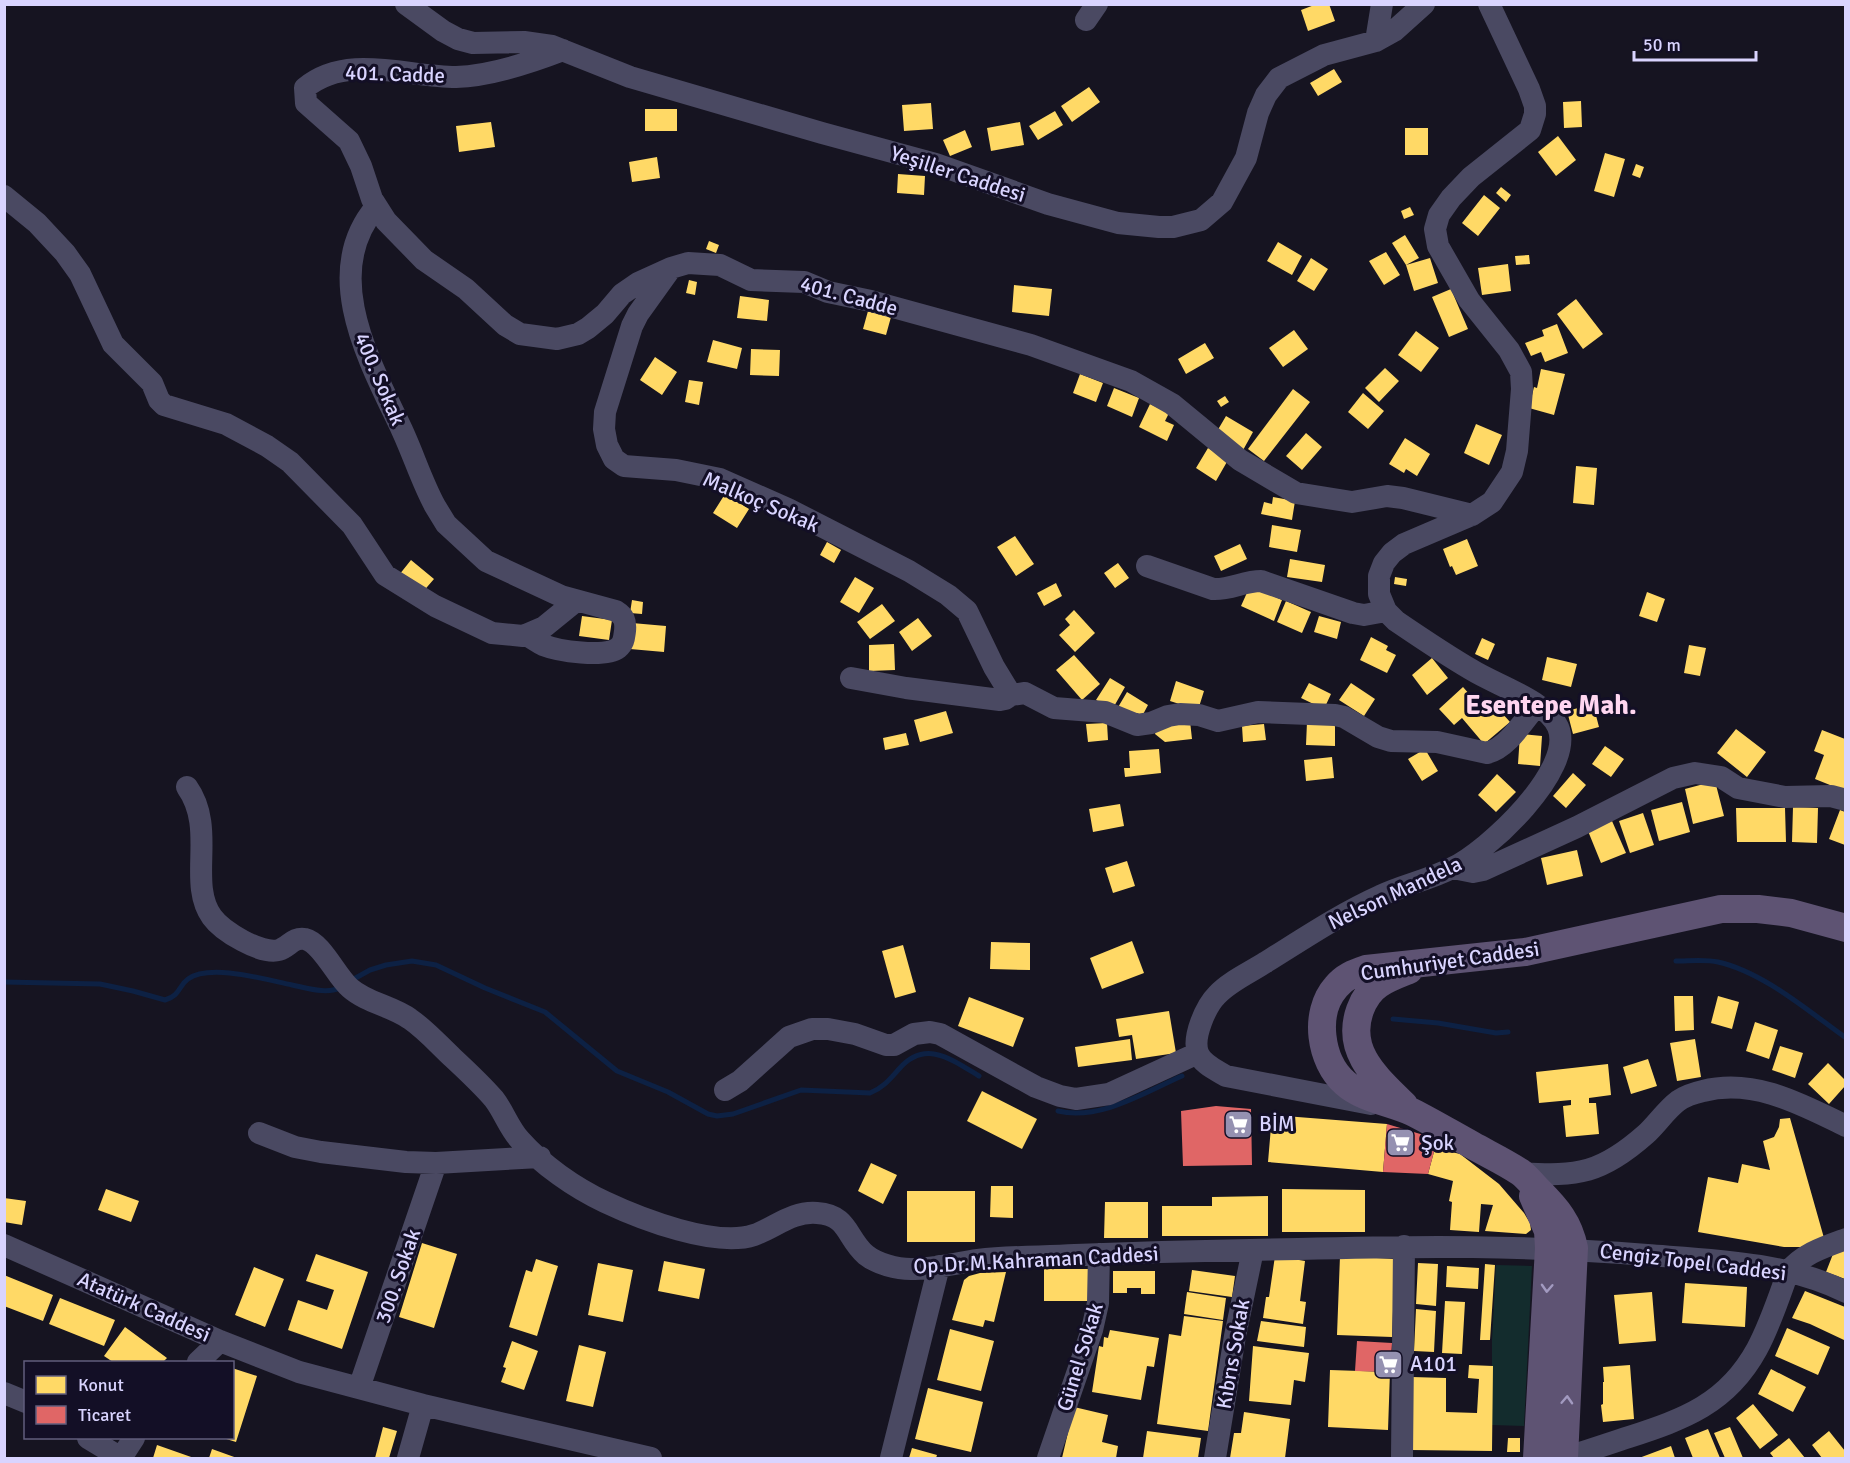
<svg xmlns="http://www.w3.org/2000/svg" width="1850" height="1463" viewBox="0 0 1850 1463" font-family="Signika,sans-serif">
<style>
.green{fill:#132c2d}
.homes{fill:#ffd966}
.shops{fill:#e06666}
.lines{fill:none;stroke-linecap:round;stroke-linejoin:round}
.stream{stroke:#0d2144;stroke-width:5}
.minor{stroke:#4a4962;stroke-width:22}
.major{stroke:#5e5373;stroke-width:28}
.oneway{stroke:#a29ac0}
.labels{text-anchor:middle;dominant-baseline:central;stroke-width:6;stroke-linejoin:round;paint-order:stroke}
.street-label{font-size:21px;fill:#d9d4ff;stroke:#130f26}
.poi-label{font-size:21px;fill:#d9d4ff;stroke:#130f26;text-anchor:start}
.district-label{font-size:27px;font-weight:bold;fill:#ffd6f0;stroke:#130f26}
</style>
<rect width="100%" height="100%" fill="#161421"/>
<!-- green -->
<path class="green" d="M1496,1265L1532,1266L1524,1426L1492,1425V1340Z"/>
<!-- homes -->
<path class="homes" d="M1317,4H1329L1335,21L1308,31L1301,10Z
M1334,69L1342,82L1318,96L1310,83Z
M1089,87L1100,102L1072,122L1061,106Z
M1581,101L1582,127L1564,128L1563,102Z
M931,103L933,129L904,131L902,105Z
M645,109H677V131H645Z
M1055,111L1063,125L1038,140L1029,126Z
M491,122L495,147L459,152L456,126Z
M1020,122L1024,145L991,151L987,128Z
M1405,128H1428V155H1405Z
M965,130L972,147L950,156L943,140Z
M1558,136L1576,160L1556,176L1538,152Z
M1605,153L1625,159L1614,197L1594,191Z
M657,157L660,178L632,182L629,162Z
M1636,164L1644,167L1640,178L1632,175Z
M898,174L925,176L924,195L897,193Z
M1501,187L1511,195L1506,202L1496,193Z
M1484,195L1500,208L1478,236L1462,223Z
M1410,207L1414,215L1404,219L1401,211Z
M1405,235L1419,258L1406,265L1430,258L1438,283L1414,291L1406,265L1392,243Z
M709,241L719,245L716,253L706,249Z
M1278,242L1302,256L1292,275L1267,261Z
M1386,252L1400,275L1384,285L1369,261Z
M1529,255L1530,264L1516,265L1515,256Z
M1311,258L1328,269L1314,291L1297,281Z
M1508,264L1511,291L1482,295L1478,268Z
M689,280L697,282L695,295L686,293Z
M1014,285L1052,289L1049,316L1012,312Z
M1451,289L1468,329L1449,337L1432,297Z
M740,296L769,300L767,321L737,318Z
M1576,299L1603,334L1583,349L1557,314Z
M868,311L891,317L886,335L863,329Z
M1557,324L1568,353L1545,362L1541,352L1531,356L1525,343L1544,336L1542,330Z
M1294,330L1308,349L1283,367L1269,348Z
M1416,331L1439,348L1421,372L1398,355Z
M713,340L742,348L737,369L707,362Z
M1205,343L1214,358L1186,374L1178,359Z
M751,349L780,350L779,376L750,375Z
M655,357L677,372L662,395L640,380Z
M1385,368L1399,381L1379,402L1365,388Z
M1541,369L1565,374L1554,415L1529,408L1534,387L1537,388Z
M1080,374L1103,383L1096,402L1073,393Z
M689,380L703,382L699,405L685,402Z
M1114,388L1139,398L1132,417L1107,406Z
M1293,389L1310,402L1264,461L1248,449Z
M1363,393L1384,411L1368,429L1348,412Z
M1225,396L1229,402L1221,407L1217,401Z
M1150,404L1169,413L1165,421L1174,425L1167,441L1139,427Z
M1226,416L1253,432L1242,452L1216,433Z
M1476,424L1502,435L1489,465L1464,453Z
M1306,433L1322,447L1302,470L1286,456Z
M1405,438L1430,454L1417,476L1406,469L1404,473L1389,464Z
M1208,448L1228,460L1216,481L1196,468Z
M1576,466L1597,468L1594,505L1573,503Z
M725,494L749,509L737,528L713,513Z
M1273,497L1295,501L1292,520L1261,514L1264,502L1272,504Z
M1272,525L1301,530L1297,552L1269,547Z
M1015,536L1034,564L1016,576L997,547Z
M1467,539L1478,566L1456,575L1452,566L1450,567L1443,549Z
M827,542L841,550L834,563L820,555Z
M1240,544L1247,559L1221,571L1214,556Z
M1290,559L1325,565L1322,582L1287,577Z
M411,560L434,579L421,594L399,575Z
M1118,563L1129,578L1115,588L1104,573Z
M855,577L874,588L859,613L840,602Z
M1395,577L1407,579L1406,586L1394,584Z
M1056,583L1062,596L1044,606L1037,593Z
M1250,586L1282,600L1274,621L1241,606Z
M1647,592L1665,599L1657,622L1639,616Z
M632,600L643,602L642,614L630,613Z
M1286,601L1311,612L1302,633L1277,622Z
M882,604L895,621L870,639L857,622Z
M1074,610L1095,633L1075,652L1059,635L1070,625L1065,619Z
M582,616L612,620L609,640L579,636Z
M1319,616L1341,622L1337,639L1314,632Z
M918,618L932,636L912,651L899,632Z
M632,623L666,626L664,652L630,649Z
M1371,637L1388,646L1386,650L1396,655L1387,673L1360,660Z
M1482,638L1495,644L1488,660L1475,654Z
M894,644L895,670L869,671V645Z
M1689,645L1706,648L1700,676L1684,673Z
M1074,655L1100,684L1082,700L1056,670Z
M1547,657L1577,664L1571,687L1542,680Z
M1432,658L1448,678L1427,695L1412,675Z
M1110,678L1125,687L1112,710L1096,700Z
M1176,681L1204,691L1198,710L1170,701Z
M1309,683L1331,694L1324,709L1301,698Z
M1351,683L1375,699L1364,716L1339,700Z
M1463,687L1484,711L1493,703L1510,722L1484,744L1462,718L1454,725L1439,709Z
M1127,692L1148,705L1139,722L1117,709Z
M1593,704L1599,727L1573,734L1567,711Z
M946,711L953,733L920,742L914,720Z
M1190,721L1192,739L1165,742L1155,734L1157,725Z
M1307,722L1335,723V746L1306,745Z
M1107,723L1108,740L1088,742L1086,724Z
M1264,724L1266,740L1243,742L1242,726Z
M1736,729L1766,752L1747,777L1717,753Z
M1822,730L1845,739V791L1815,779L1824,755L1814,751Z
M906,733L909,745L885,750L883,738Z
M1520,734L1542,736L1540,766L1518,764Z
M1605,746L1624,759L1611,777L1592,764Z
M1159,749L1161,773L1125,777L1124,768H1130L1129,751Z
M1425,749L1438,771L1422,781L1408,759Z
M1332,757L1334,778L1306,781L1304,760Z
M1573,773L1586,785L1566,808L1553,796Z
M1497,774L1516,792L1496,812L1478,795Z
M1715,781L1724,816L1693,824L1685,789Z
M1682,802L1690,832L1659,841L1651,810Z
M1120,804L1124,826L1093,832L1089,809Z
M1793,807L1818,808L1817,843L1792,842Z
M1736,808H1785L1786,842H1737Z
M1840,810L1845,812V845L1829,839Z
M1643,813L1654,845L1630,853L1619,821Z
M1612,821L1626,853L1601,863L1588,831Z
M1577,850L1583,876L1547,885L1541,858Z
M1127,861L1135,886L1113,893L1105,868Z
M1132,941L1144,973L1102,989L1090,958Z
M991,942L1030,943V970L990,969Z
M903,945L916,992L895,998L882,951Z
M1674,996H1693L1694,1030L1675,1031Z
M1718,996L1739,1002L1732,1029L1711,1023Z
M969,997L1024,1018L1013,1047L958,1026Z
M1169,1011L1176,1053L1136,1059L1132,1035L1119,1037L1116,1019Z
M1755,1022L1778,1030L1769,1059L1746,1051Z
M1130,1039L1132,1060L1078,1067L1075,1047Z
M1695,1039L1701,1077L1677,1081L1670,1043Z
M1780,1046L1803,1053L1795,1078L1772,1070Z
M1648,1059L1657,1086L1631,1094L1623,1067Z
M1828,1063L1845,1080V1086L1829,1104L1808,1084Z
M1608,1064L1611,1095L1589,1098V1103H1596L1599,1134L1566,1137L1563,1106L1571,1105V1100L1539,1103L1536,1072Z
M982,1091L1037,1119L1022,1149L967,1121Z
M1272,1115L1387,1124L1383,1172L1268,1162Z
M1790,1118L1824,1238L1801,1247H1784L1698,1232L1708,1177L1738,1183L1742,1164L1770,1170L1763,1141L1774,1137L1779,1127L1780,1119Z
M1435,1148L1460,1154L1499,1184L1524,1213L1530,1223L1531,1230L1526,1234L1485,1231L1493,1205L1481,1204L1479,1232L1450,1230L1452,1202L1449,1201L1453,1181L1428,1174Z
M871,1163L897,1175L883,1204L858,1191Z
M991,1186H1013V1218L990,1217Z
M106,1189L139,1201L131,1222L98,1210Z
M1282,1189L1365,1190V1232H1282Z
M907,1191H975V1242H907Z
M1268,1196V1236H1162V1206H1212V1197Z
M4,1198L26,1201L22,1225L4,1222Z
M1105,1202H1148V1238H1104Z
M422,1243L457,1254L434,1328L399,1317Z
M1845,1247V1279L1826,1272L1833,1254Z
M316,1254L368,1272L342,1349L288,1330L298,1300L327,1310L334,1290L306,1281Z
M1275,1256L1305,1261L1300,1301L1306,1302L1303,1324L1263,1318L1266,1297H1269Z
M1340,1256L1395,1259L1392,1337L1337,1335Z
M536,1259L558,1266L537,1336L509,1327L526,1270L532,1272Z
M664,1261L705,1269L699,1299L658,1291Z
M598,1263L633,1270L623,1322L588,1315Z
M1418,1263L1438,1264L1436,1306L1416,1304Z
M1485,1264L1495,1265L1490,1340H1480Z
M1447,1266L1479,1268L1478,1289L1446,1287Z
M254,1267L284,1279L265,1327L235,1315Z
M1044,1269H1090L1091,1301H1044Z
M1192,1270L1235,1276L1232,1297L1189,1291Z
M1113,1271H1155V1294H1141V1288H1127V1293H1113Z
M1006,1272L994,1322L985,1320L983,1327L952,1320L964,1280L969,1276L980,1273Z
M4,1275L53,1295L43,1321L4,1306Z
M1685,1283L1747,1287L1745,1327L1682,1323Z
M1805,1291L1845,1307V1338L1844,1340L1810,1324L1792,1318Z
M1187,1292L1226,1298L1223,1320L1184,1314Z
M1652,1292L1656,1341L1619,1344L1614,1295Z
M60,1298L115,1320L104,1346L49,1324Z
M1445,1301L1465,1302L1462,1354L1442,1353Z
M1416,1309L1436,1311L1434,1352L1414,1351Z
M1184,1316L1223,1321L1208,1431L1157,1424L1169,1334L1181,1336Z
M1261,1321L1306,1327L1304,1347L1257,1341Z
M125,1327L167,1358L163,1362H113L104,1356Z
M1787,1328L1830,1347L1818,1375L1775,1356Z
M950,1329L994,1341L981,1391L937,1380Z
M1110,1330L1159,1338L1154,1367L1147,1366L1141,1400L1092,1392L1099,1346L1103,1347L1104,1337L1108,1338Z
M512,1341L538,1351L524,1390L501,1382L506,1368L503,1367Z
M579,1345L606,1352L593,1407L566,1401Z
M1253,1346L1309,1353L1305,1382L1294,1380L1291,1405L1249,1401Z
M1469,1365L1493,1366L1492,1451L1411,1450L1412,1377L1446,1378V1412L1477,1413L1479,1379L1468,1378Z
M1630,1365L1634,1419L1603,1422L1601,1405L1603,1404V1382H1604L1603,1367Z
M232,1368L257,1376L236,1442L223,1438H232Z
M1771,1369L1806,1387L1793,1412L1758,1394Z
M1330,1370L1390,1372L1388,1430L1328,1427Z
M928,1388L983,1402L971,1452L915,1439Z
M1753,1404L1778,1435L1760,1449L1736,1418Z
M1074,1407L1108,1415L1102,1442L1118,1446L1116,1458H1062Z
M1244,1412L1290,1419L1285,1458H1230L1234,1433H1241Z
M383,1427L397,1431L389,1458H375Z
M1730,1427L1743,1458H1725L1714,1433Z
M1708,1429L1720,1458H1693L1685,1438Z
M1147,1431L1201,1438L1198,1458H1143Z
M1829,1431L1845,1451V1458H1822L1812,1445Z
M1508,1438H1520V1452H1507Z
M1789,1438L1805,1458H1774L1770,1453Z
M157,1445L194,1458H153Z
M1671,1446L1675,1458H1639Z
M912,1448L937,1455L936,1458H909Z
M212,1449L237,1458H209Z"/>
<!-- shops -->
<path class="shops" d="M1216,1106L1251,1109L1252,1165L1183,1166L1181,1111Z
M1387,1124L1427,1136L1430,1139L1435,1148L1428,1174L1383,1172Z
M1357,1341L1392,1343L1390,1372L1355,1371Z"/>
<g class="lines">
<!-- stream -->
<path class="stream" d="M1676,961C1689,961 1705,959 1718,962C1763,972 1808,1011 1846,1038
M352,980L370,970L386,965L412,961L436,965L485,988L545,1012L617,1071L668,1092L708,1114L717,1116L733,1114L801,1090L870,1093C883,1088 890,1079 899,1069C925,1039 951,1059 979,1076
M4,982L100,984L133,991L165,1000C181,995 178,986 188,979C210,963 267,980 292,985C307,988 327,995 342,987
M1393,1019L1438,1023L1496,1033L1508,1032
M1058,1111C1100,1121 1145,1092 1182,1076"/>
<!-- minor -->
<path class="minor" d="M406,4L443,31L458,39L473,43L524,42L552,46L630,77L822,133L936,164L1048,204L1118,223L1159,227H1173L1201,220L1222,202L1246,158L1258,113L1266,95L1279,78L1324,55L1376,41L1394,31L1424,4
M1086,20L1097,4
M1376,41L1382,4
M563,50C532,62 490,76 456,77C407,77 347,53 305,88L306,103L349,141L361,166L372,199L386,221L424,260L466,289L505,325L520,334L557,339L578,334L588,328L605,314L622,294L638,283L671,268L688,263L720,265L751,280L804,282L828,292L871,301L1031,345L1131,381L1172,404L1240,460L1296,493L1352,502L1387,496L1403,498L1472,515
M4,196L37,223L65,253L80,274L113,344L152,383L159,400L164,405L226,424L267,446L290,462L352,525L385,575L435,606L492,633L523,636L544,627L576,601
M376,207C319,274 371,364 402,430C414,456 422,482 435,506L446,524L486,561L561,596L616,611C624,616 626,621 625,631C624,638 624,643 618,648C605,658 558,651 543,645C537,642 532,638 526,635
M671,268L638,314L632,326L605,412L604,429L607,445L614,459L624,466L676,470L720,479L788,509L909,571L948,595L967,611L994,667L1011,695
M1147,566L1213,589C1230,590 1244,581 1261,581L1353,613L1364,615L1386,611
M851,678L906,688L1000,700L1005,699L1011,695L1025,693L1054,708L1105,712L1137,725L1151,723L1168,716L1180,714L1199,715L1218,721L1258,712L1335,715L1344,717L1378,737L1391,741L1437,742L1487,753C1508,748 1524,720 1537,705
M187,787C217,829 187,882 212,917C222,931 261,955 279,950C289,947 293,937 305,939C322,943 336,976 350,988C367,1003 392,1006 410,1019C426,1030 439,1045 453,1058C467,1071 481,1084 494,1099C504,1112 509,1128 520,1140C542,1165 575,1188 605,1202C641,1219 716,1248 754,1235C776,1227 792,1211 817,1213C849,1215 846,1238 866,1255C877,1264 897,1269 911,1269C934,1269 956,1263 978,1260C1010,1256 1043,1257 1075,1255C1149,1252 1224,1250 1298,1249C1415,1246 1530,1245 1647,1255C1712,1260 1786,1262 1846,1292
M1453,868L1473,872L1483,870L1577,827L1673,778L1695,773L1721,777L1738,788L1785,797L1831,796L1846,800
M725,1090L740,1081L789,1037L812,1029H828L855,1034L886,1045H894L914,1034L930,1032L940,1034L1036,1087L1060,1096L1076,1099L1109,1094L1198,1053
M1371,1104L1226,1076C1216,1070 1202,1064 1198,1053C1192,1037 1206,1006 1217,995C1230,981 1251,972 1266,962C1303,939 1340,914 1380,896C1403,885 1429,880 1452,868C1487,852 1576,769 1558,727C1547,701 1496,685 1472,670C1446,655 1421,638 1396,621L1386,611L1379,594V576L1384,563L1392,553L1404,544L1472,515L1492,502L1512,472L1517,451L1522,389L1521,372L1509,350L1469,300L1438,246L1435,229L1439,215L1451,198L1471,177L1530,130L1535,114V106L1529,89L1489,4
M259,1133L295,1147L321,1152L406,1162L436,1163L540,1157
M1521,1173C1578,1177 1602,1173 1646,1134C1657,1124 1666,1110 1678,1101C1685,1096 1694,1093 1703,1091C1754,1078 1801,1104 1846,1126
M4,1245L220,1341L299,1372L423,1405L651,1458
M198,1362L220,1341
M359,1388L436,1163
M4,1393L26,1402
M88,1438L121,1458
M121,1458L134,1438
M408,1458L423,1405
M891,1458L939,1266
M1048,1458L1092,1330L1098,1303L1099,1254
M1215,1458L1235,1336L1253,1250
M1402,1458L1404,1246
M1563,1458C1585,1452 1607,1444 1629,1437C1684,1419 1727,1404 1757,1349C1770,1325 1779,1297 1788,1272C1802,1254 1824,1247 1846,1239"/>
<!-- major -->
<path class="major" d="M1404,1105C1377,1078 1345,1052 1360,1010C1364,999 1370,990 1379,984C1388,978 1399,974 1409,970
M1533,1196L1548,1231L1549,1248L1537,1458
M1564,1458L1574,1248C1569,1223 1557,1209 1539,1191C1533,1185 1527,1177 1520,1172C1505,1162 1488,1154 1472,1145C1452,1134 1432,1122 1412,1112C1390,1102 1363,1099 1345,1083C1320,1061 1313,1013 1336,987C1344,977 1354,973 1366,969L1525,952L1721,909H1758L1791,913L1846,928"/>
</g>
<!-- one-way arrows -->
<defs><path id="oneway-chevron" d="M-2-3.5L2.5 0L-2 3.5" fill="none" stroke-width="1.6" stroke-linecap="round" stroke-linejoin="round" transform="scale(1.5)"/></defs>
<g class="oneway">
<use href="#oneway-chevron" transform="translate(1547 1288) rotate(93)"/>
<use href="#oneway-chevron" transform="translate(1567 1400) rotate(-87)"/>
</g>
<!-- icons -->
<defs>
<symbol id="supermarket-square" viewBox="-11 -11 22 22"><rect x="-9" y="-9" width="18" height="18" rx="4" fill="#9591b1" stroke="#130f26"/><path d="M-6-5.5h2.5l.6 2H6L4.5 2H-2.5L-4.4-4H-6ZM-1.5 3.2a1.3 1.3 0 1 0 .1 0ZM3 3.2a1.3 1.3 0 1 0 .1 0Z" fill="#fff"/></symbol>
</defs>
<g fill-rule="evenodd">
<use href="#supermarket-square" x="1222" y="1108" width="33" height="33"/>
<use href="#supermarket-square" x="1384" y="1126" width="33" height="33"/>
<use href="#supermarket-square" x="1372" y="1348" width="33" height="33"/>
</g>
<g class="labels">
<!-- street labels -->
<g class="street-label">
<text transform="translate(395 74) rotate(2)">401. Cadde</text>
<text transform="translate(958 174) rotate(18)">Yeşiller Caddesi</text>
<text transform="translate(849 296) rotate(15)">401. Cadde</text>
<text transform="translate(380 379) rotate(67)">400. Sokak</text>
<text transform="translate(761 502) rotate(23)">Malkoç Sokak</text>
<text transform="translate(1395 893) rotate(-25)">Nelson Mandela</text>
<text transform="translate(1450 961) rotate(-8)">Cumhuriyet Caddesi</text>
<text transform="translate(1036 1260) rotate(-3)">Op.Dr.M.Kahraman Caddesi</text>
<text transform="translate(1693 1262) rotate(7)">Cengiz Topel Caddesi</text>
<text transform="translate(398 1276) rotate(-71)">300. Sokak</text>
<text transform="translate(144 1307) rotate(24)">Atatürk Caddesi</text>
<text transform="translate(1233 1354) rotate(-80)">Kıbrıs Sokak</text>
<text transform="translate(1080 1357) rotate(-73)">Günel Sokak</text>
</g>
<!-- poi labels -->
<g class="poi-label">
<text x="1259" y="1124">BİM</text>
<text x="1421" y="1143">Şok</text>
<text x="1410" y="1364">A101</text>
</g>
<!-- district labels -->
<g class="district-label">
<text x="1551" y="705">Esentepe Mah.</text>
</g>
</g>
<!-- border -->
<rect width="1850" height="1463" fill="none" stroke="#d9d4ff" stroke-width="12"/>
<!-- legend -->
<rect x="24" y="1361" width="210" height="78" fill="#130f26" stroke="#625e7d" stroke-width="1.5"/>
<rect x="36" y="1376" width="30" height="18" fill="#ffd966" stroke="#625e7d" stroke-width="1.5"/>
<text x="78" y="1391" font-size="18" fill="#d9d4ff">Konut</text>
<rect x="36" y="1406" width="30" height="18" fill="#e06666" stroke="#625e7d" stroke-width="1.5"/>
<text x="78" y="1421" font-size="18" fill="#d9d4ff">Ticaret</text>
<!-- scale -->
<path d="M1634 51v9h122v-9" fill="none" stroke="#d9d4ff" stroke-width="3"/>
<text x="1643" y="51" font-size="18" fill="#d9d4ff" stroke="#130f26" stroke-width="4.5" paint-order="stroke">50 m</text>
</svg>
